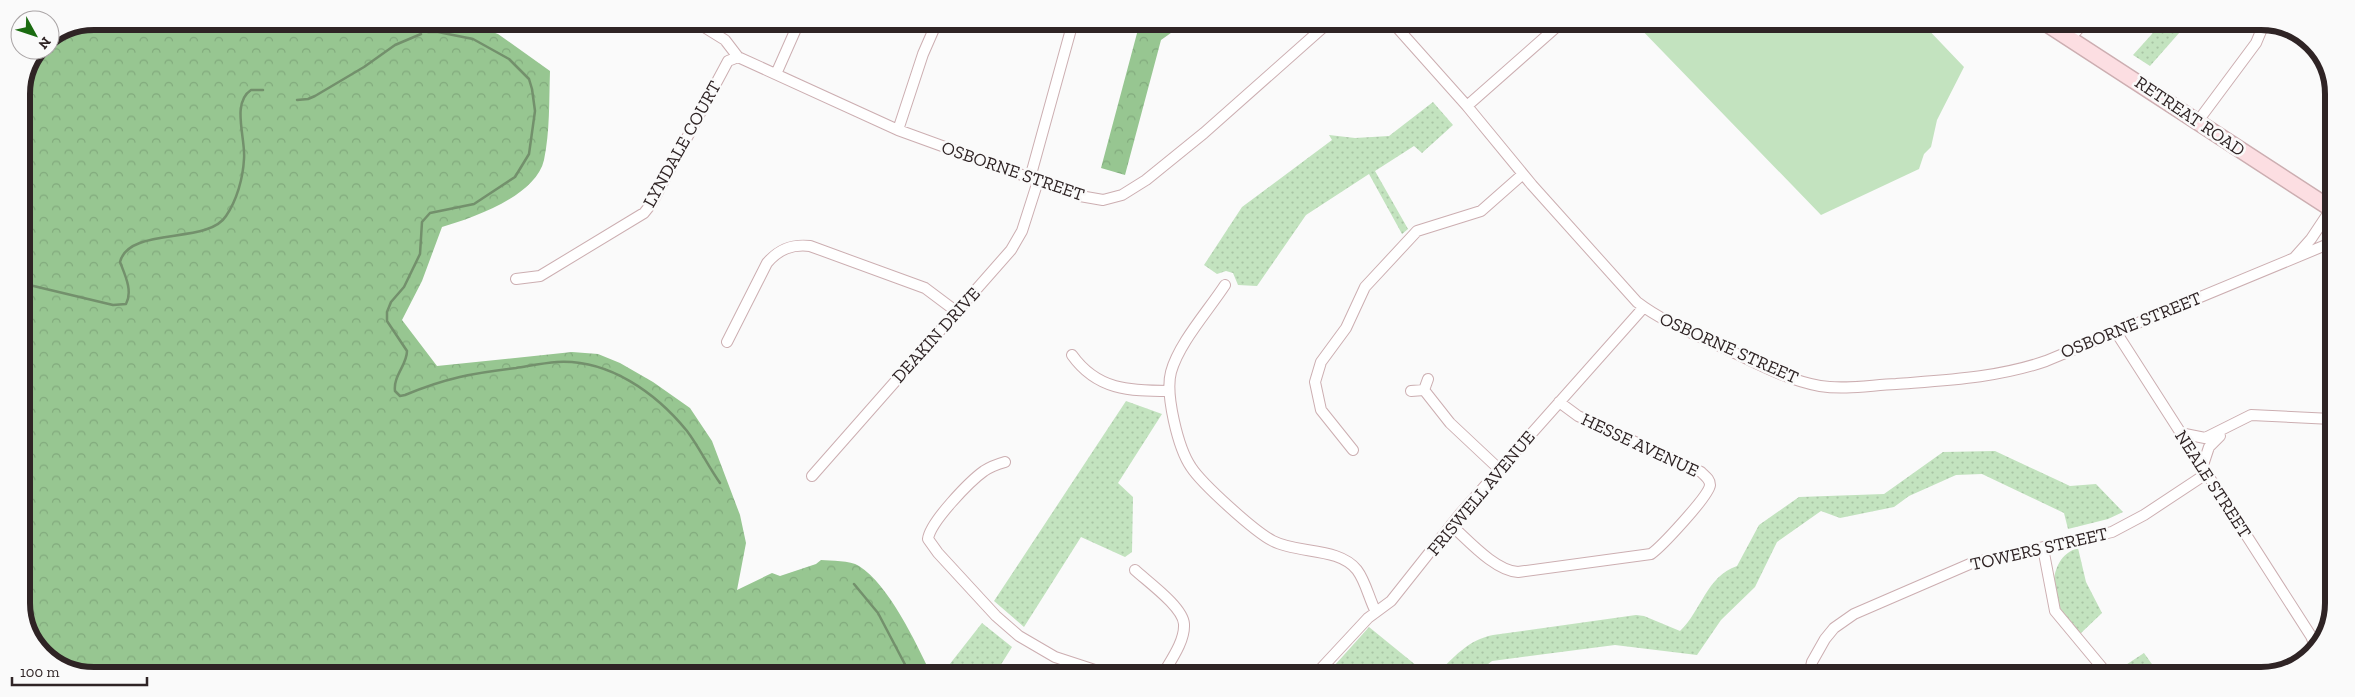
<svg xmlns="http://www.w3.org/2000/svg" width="2355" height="697" viewBox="0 0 2355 697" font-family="'Zilla Slab',serif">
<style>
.grass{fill:url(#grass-dots)}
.forest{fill:url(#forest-crowns)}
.pitch{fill:#c3e3bf}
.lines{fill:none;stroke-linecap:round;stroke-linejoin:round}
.stream{stroke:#73906c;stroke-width:2.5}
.street-casing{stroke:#ccaeb1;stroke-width:12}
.secondary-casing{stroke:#ccaeb1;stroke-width:18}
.street{stroke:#fff;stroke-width:10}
.secondary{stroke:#fcdee2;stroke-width:15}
.labels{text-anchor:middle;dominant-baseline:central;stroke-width:5;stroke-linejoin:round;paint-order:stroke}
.street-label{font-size:18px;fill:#2f2425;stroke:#fafafa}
.rim{fill:none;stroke:#2f2425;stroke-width:6}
</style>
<defs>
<pattern id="grass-dots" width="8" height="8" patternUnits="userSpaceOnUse" patternTransform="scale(1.25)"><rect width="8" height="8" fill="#c3e3bf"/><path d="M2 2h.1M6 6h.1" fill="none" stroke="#a8c3a4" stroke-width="1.8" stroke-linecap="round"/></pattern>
<pattern id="forest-crowns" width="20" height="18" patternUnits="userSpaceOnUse" patternTransform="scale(1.25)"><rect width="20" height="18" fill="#97c691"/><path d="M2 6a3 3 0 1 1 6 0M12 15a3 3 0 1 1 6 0" fill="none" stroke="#82aa7d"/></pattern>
</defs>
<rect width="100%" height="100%" fill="#fafafa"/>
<!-- grass -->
<path class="grass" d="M2161,24H2187L2150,66L2133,55Z
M1433,102L1453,125L1422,153L1414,146L1375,171L1408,229L1402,234L1369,174L1306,215L1257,286L1238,285L1233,273L1226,271L1217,274L1204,265L1242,207L1332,140L1329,135L1355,138L1389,136Z
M1126,401L1162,414L1118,483L1133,497L1132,552L1125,557L1081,537L1024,627L994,601Z
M1995,451L2070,486L2096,484L2123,512L2108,519L2068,529L2064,513L1982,474L1956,475L1909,496L1894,507L1840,518L1821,511L1777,542L1755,587L1721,620L1697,655L1615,645L1492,661L1474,675H1436C1454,657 1468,640 1493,635L1636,615L1644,616L1680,631C1702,610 1706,577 1737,566L1759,525L1799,497L1884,494L1943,452Z
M2078,548L2086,582L2102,613L2080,634C2073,626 2064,618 2060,609C2048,588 2053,555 2078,548Z
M982,623L1012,647L995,674H942Z
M1369,627L1428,675H1326Z
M2144,653L2154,667L2153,676H2117L2115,672Z"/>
<!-- forest -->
<path class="forest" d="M94,21L400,22L405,25L414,22H465L498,34L550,71C549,100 550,132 544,160C536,196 473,218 442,227L422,281L402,320L437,366L572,352L598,354L620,363L653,382L690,408L712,441L740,515L746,543L737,590L772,573L780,576L816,564L821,560C831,561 850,560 859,566C889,585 916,643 931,674L75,673L39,651L21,608V93L39,50H50V39Z
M1140,22L1185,23L1161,40L1125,175L1101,168Z"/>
<!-- pitch -->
<path class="pitch" d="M1635,23H1922L1964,67L1937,120L1931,147L1924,154L1919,169L1821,215Z"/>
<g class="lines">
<!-- stream -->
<path class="stream" d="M428,32H438L473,39L509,59L529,79L532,89L535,111L529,154L515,177L474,204L430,213L422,222L420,254L404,287L391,302L387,312V321L407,351C407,365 393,376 395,391L400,396L405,395C446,378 473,373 516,368C529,366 543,363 557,362C609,359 656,393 687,431C699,447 708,466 720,483
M297,100L308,99L315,96L364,67L395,45L421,34
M21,283L113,305L126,304C133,291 125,275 120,262C129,226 208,245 226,216C237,200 243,178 244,159C246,139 231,103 251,90H263
M854,584L878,613L910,674"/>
<defs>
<path id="street" d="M696,22L725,40L738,57L898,130L1080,196L1103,200L1122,195L1146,180L1204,133L1328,23
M1393,23L1467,106L1532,185L1637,302C1663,322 1695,334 1724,348C1755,362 1786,380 1820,386C1845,390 1871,385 1896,384C1947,380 1997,378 2046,361L2333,242
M2070,38L2083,24
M776,74L799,22
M1467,106L1561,23
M2198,121L2256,43L2264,24
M898,130L923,54L937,22
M1030,178L1073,22
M2295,257L2311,239L2331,209
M516,279L540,276L644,213L652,203L728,61L738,57
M1225,285C1208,311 1179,343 1171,372C1165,394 1178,448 1191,467C1202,484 1255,532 1273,541C1298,554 1339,547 1357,570C1366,582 1369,599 1376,612
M2116,332L2311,636L2315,646
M727,342L767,263C779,249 792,244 810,246L925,288L957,312
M1072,355C1097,390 1129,391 1169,391
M1424,390L1450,423L1499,469
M1411,391L1424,390L1428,379
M2180,433L2205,438L2251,415L2332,419
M1353,450L1321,410L1315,382L1321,362L1346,328L1365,287L1417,231L1481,211L1523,174
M1005,462C998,464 990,467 984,471C970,481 930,522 928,539L938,553L996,616L1019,636L1055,657L1107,674
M2202,468L2209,447L2220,436
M812,476L1011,250L1022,231L1038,181
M1451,525C1468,540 1495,571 1518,572L1651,554C1661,547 1709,496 1710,485C1710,479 1705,476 1701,472L1578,416L1559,402
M2043,548L2055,611L2109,676
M1135,570C1148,582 1183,607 1184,624C1185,641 1171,660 1163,674
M1315,675L1368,618L1391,601L1460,514L1644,307
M1809,675L1812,662L1825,639L1834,628L1854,614L1972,563L2112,532L2144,515L2206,474"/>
<path id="secondary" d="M2047,24L2333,210"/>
</defs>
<!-- street casing -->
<use href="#street" class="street-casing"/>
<!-- secondary casing -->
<use href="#secondary" class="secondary-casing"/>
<!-- street -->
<use href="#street" class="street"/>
<!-- secondary -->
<use href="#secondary" class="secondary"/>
</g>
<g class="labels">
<!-- street labels -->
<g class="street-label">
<text transform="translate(2190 116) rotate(34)">RETREAT ROAD</text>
<text transform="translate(682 144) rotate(-61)">LYNDALE COURT</text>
<text transform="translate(1013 171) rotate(19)">OSBORNE STREET</text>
<text transform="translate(2131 325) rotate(-22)">OSBORNE STREET</text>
<text transform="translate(936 335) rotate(-48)">DEAKIN DRIVE</text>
<text transform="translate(1729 348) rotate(24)">OSBORNE STREET</text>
<text transform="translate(1640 445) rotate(25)">HESSE AVENUE</text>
<text transform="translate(2213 484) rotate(57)">NEALE STREET</text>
<text transform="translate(1481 493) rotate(-50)">FRISWELL AVENUE</text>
<text transform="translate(2039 549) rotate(-13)">TOWERS STREET</text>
</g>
</g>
<!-- crop -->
<path d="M0 0H2355V697H0ZM94 30H2261A64 64 0 0 1 2325 94V603A64 64 0 0 1 2261 667H94A64 64 0 0 1 30 603V94A64 64 0 0 1 94 30Z" fill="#fafafa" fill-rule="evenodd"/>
<path class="rim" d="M94 30H2261A64 64 0 0 1 2325 94V603A64 64 0 0 1 2261 667H94A64 64 0 0 1 30 603V94A64 64 0 0 1 94 30Z"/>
<!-- north arrow -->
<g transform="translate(35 35) rotate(130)"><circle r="24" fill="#fafafa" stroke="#a9a4a5"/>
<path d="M0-4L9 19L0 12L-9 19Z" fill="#1a6b10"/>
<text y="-8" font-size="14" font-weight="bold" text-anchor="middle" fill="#2f2425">N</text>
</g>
<!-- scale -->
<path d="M12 677v8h135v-8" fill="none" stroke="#2f2425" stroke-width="2.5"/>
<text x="20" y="677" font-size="15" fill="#2f2425" stroke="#fafafa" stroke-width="4" paint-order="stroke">100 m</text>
</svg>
